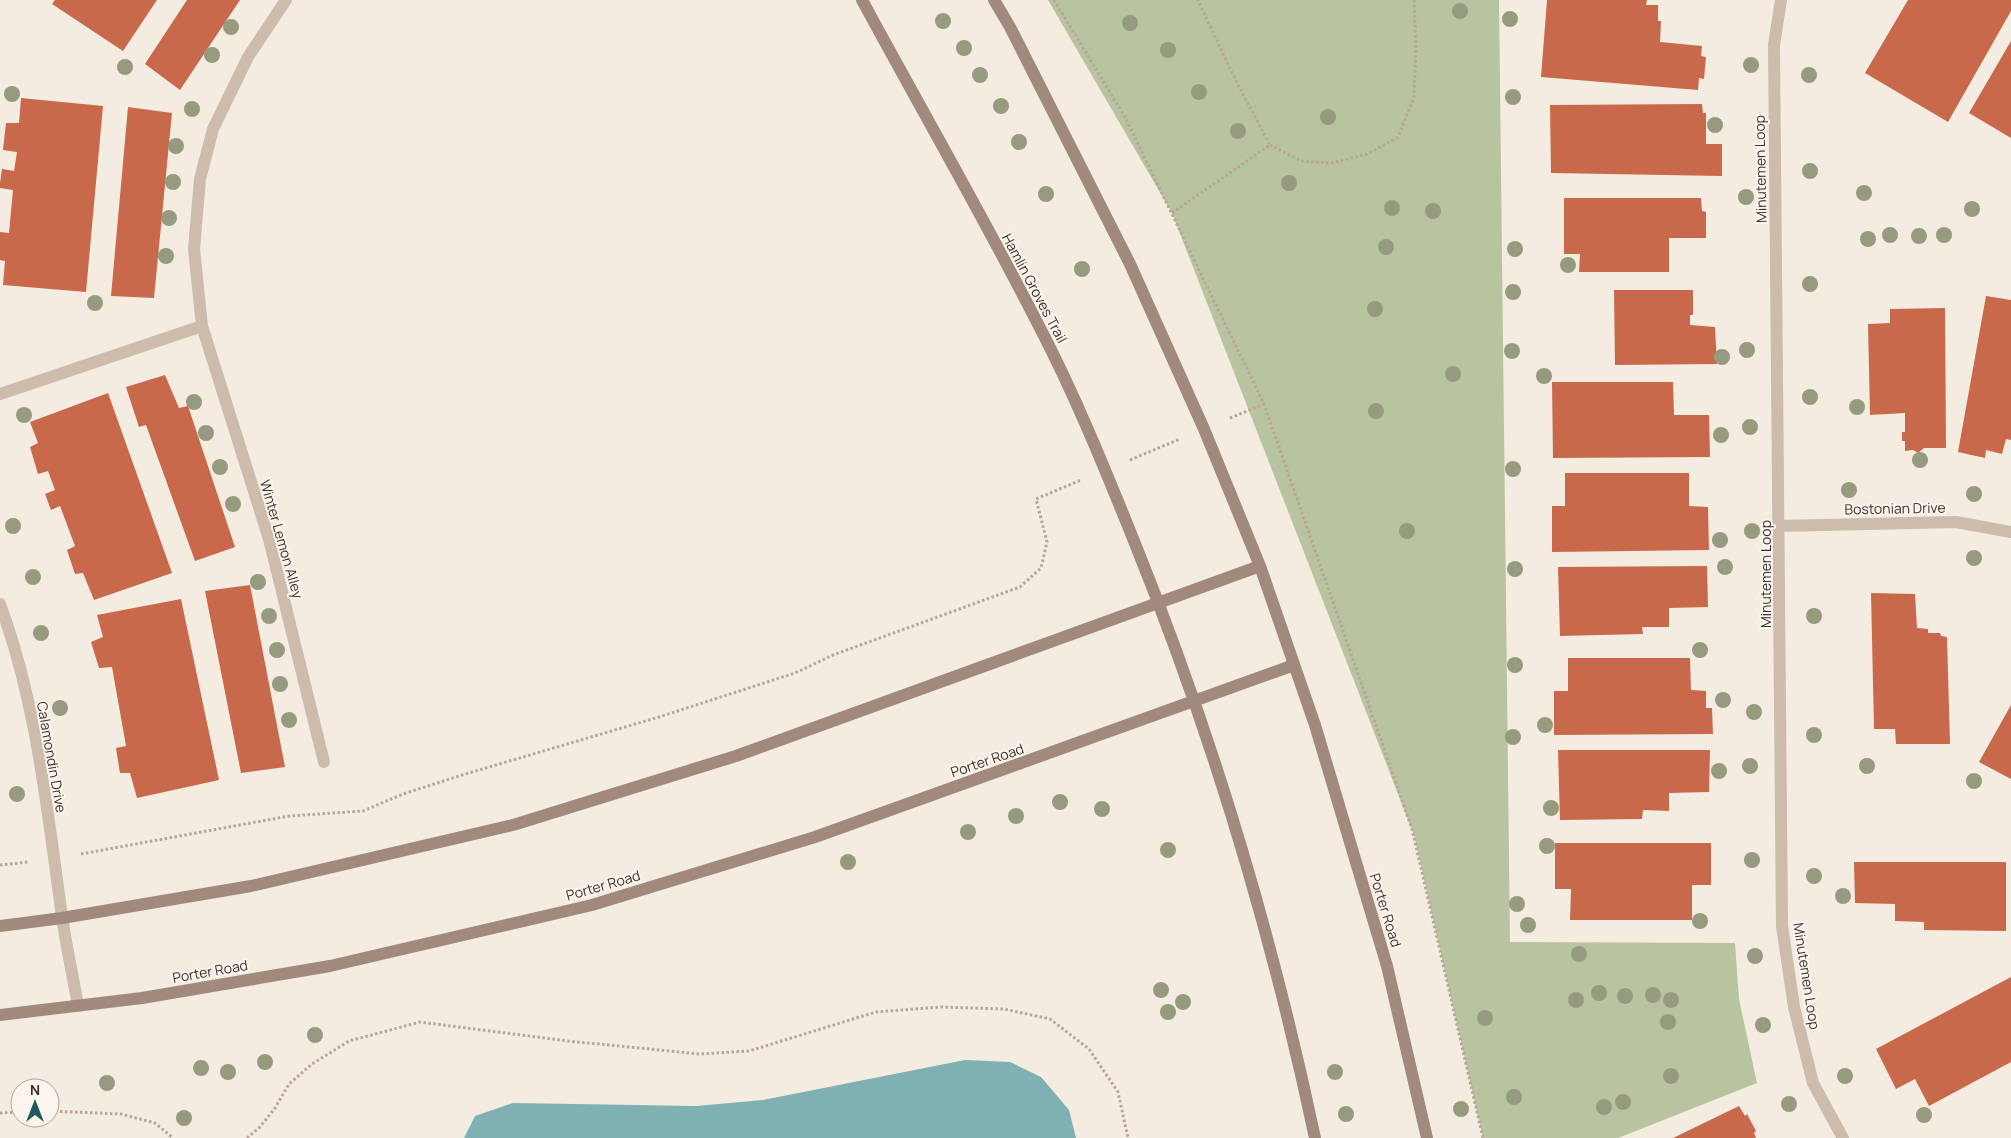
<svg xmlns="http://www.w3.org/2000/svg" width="2011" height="1138" viewBox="0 0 2011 1138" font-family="Manrope,sans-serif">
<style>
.green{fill:#b8c4a0}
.water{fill:#7fb0b2}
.building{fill:#c8694b}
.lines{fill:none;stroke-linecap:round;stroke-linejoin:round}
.path{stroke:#b9a596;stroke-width:3;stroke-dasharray:2.5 2.5;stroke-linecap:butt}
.lane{stroke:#cdbbac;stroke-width:12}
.street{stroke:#cdbbac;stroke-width:12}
.secondary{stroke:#a18a7d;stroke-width:12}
.tree{fill:#969b7f}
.labels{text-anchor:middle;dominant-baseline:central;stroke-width:4;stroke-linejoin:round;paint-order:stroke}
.street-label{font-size:14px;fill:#3b302b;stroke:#fbf5ee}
</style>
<rect width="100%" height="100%" fill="#f4ebe1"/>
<!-- green -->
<path class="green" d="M1048,0H1499L1510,942L1735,943L1739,999L1757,1083L1618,1138H1483L1414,835L1172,213Z"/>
<!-- water -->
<path class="water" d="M965,1060L1010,1062L1041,1077L1069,1110L1076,1138H464L475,1116L513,1103L696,1106L763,1100Z"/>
<!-- building -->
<path class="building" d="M55,0H157L123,51L52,4Z
M187,0H240L180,90L145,64Z
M1547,0H1647L1646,5H1658V21H1661L1660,42L1702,46L1701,56L1706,57L1704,79L1699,78L1698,90L1541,77Z
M1908,0H2011V11L1948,122L1865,73Z
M2011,41V138L1969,113Z
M21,98L103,106L86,292L3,285L5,261L0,260V232L9,233L13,190L0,188V183L2,169L14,171L17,152L3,150L6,123H19Z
M1702,104L1703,113H1706V144H1722V176L1551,173L1550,105Z
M128,107L172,113L154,298L111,296Z
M1564,198H1701L1702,211L1706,212V238H1669V272H1579L1580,254H1564Z
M1614,290H1693V315H1690V325L1715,327L1717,364L1615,365Z
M1986,296L2011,300V440L2006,439L2002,454L1986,450L1985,458L1958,452Z
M1945,308L1946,448H1924L1918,453L1913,450L1905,451V441H1902V432H1905V413L1870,415L1868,324L1890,323V309Z
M165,375L179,408L188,406L235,547L195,561L146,425L139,427L126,387Z
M1552,382H1673L1674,415H1709L1710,457L1553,458Z
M108,393L172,573L94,600L83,573L75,574L67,550L75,546L60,506L51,510L45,494L55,490L48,471L38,474L30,447L38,443L30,422Z
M1565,473H1689V506L1708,507L1709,550L1552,552V506H1565Z
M1707,566L1708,607L1669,608V627H1642L1643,634L1560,636L1558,567Z
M250,585L285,767L241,773L205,591Z
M1871,593L1915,594L1917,628L1928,629V633H1940L1941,636L1947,637L1950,744H1896L1895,729H1874Z
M181,599L219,780L137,798L130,773H120L116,748L126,746L112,667L99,668L91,642L103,637L97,615Z
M1568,658H1690L1691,690L1706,691V708H1712L1713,734L1554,735V691H1568Z
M2011,705V779L1979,762Z
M1558,750H1710L1709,792L1669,793V811L1643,810L1642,819L1560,820Z
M1555,843H1711V885H1692V920H1570L1571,889H1555Z
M1854,862H2006V931L1924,930V922L1895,921V904L1855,903Z
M2011,977V1062L1929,1106L1915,1079L1896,1089L1876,1049Z
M1739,1106L1745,1116L1747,1114L1756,1131L1754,1133L1756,1138H1673Z"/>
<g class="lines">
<!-- path -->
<path class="path" d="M1054,0L1125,117L1264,404L1412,829L1483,1138
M1270,145L1301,161L1331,163L1368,154L1398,137L1414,97L1416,48L1414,0
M1172,213L1270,145L1234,77L1198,0
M1230,418L1264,404
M1130,460L1180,439
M81,854L289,816L363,811L403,794L462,775L659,717L795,673L833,655L1020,587L1041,568L1047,542L1036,499L1081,480
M0,865L28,862
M50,1111L121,1114L155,1123L173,1138
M0,1113L20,1112
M247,1138L260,1127L275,1108L289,1084L312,1064L349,1041L420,1022L568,1041L700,1054L749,1051L876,1012L941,1007L1004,1009L1050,1019L1089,1049L1118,1092L1128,1138"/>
<!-- lane -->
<path class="lane" d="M286,0L248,57L213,129L200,179L194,249L202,326L269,539L324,762
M0,394L202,326"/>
<!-- street -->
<path class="street" d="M1781,0L1774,45L1782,926L1794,1007L1813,1083L1843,1138
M1779,526L1956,522L2011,532
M0,604C37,704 47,811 62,916C66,946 73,976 78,1006"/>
<!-- secondary -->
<path class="secondary" d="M862,0C921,109 983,216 1039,326C1075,395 1105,469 1134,541C1212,734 1272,934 1315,1138
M994,0L1010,27L1130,264L1204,429L1260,566L1315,725L1387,966L1427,1138
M0,926L62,918L251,886L513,825L736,756L1260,566
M0,1015L142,998L330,966L592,905L815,837L1294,665"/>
</g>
<!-- trees -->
<g class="tree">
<circle cx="1460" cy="11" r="8"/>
<circle cx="1510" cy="19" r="8"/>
<circle cx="943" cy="21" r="8"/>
<circle cx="1130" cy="23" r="8"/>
<circle cx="231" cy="27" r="8"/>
<circle cx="964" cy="48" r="8"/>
<circle cx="1168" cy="50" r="8"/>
<circle cx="212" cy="55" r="8"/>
<circle cx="1751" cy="65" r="8"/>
<circle cx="125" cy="67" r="8"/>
<circle cx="980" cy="75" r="8"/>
<circle cx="1809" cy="75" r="8"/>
<circle cx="1199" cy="92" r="8"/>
<circle cx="12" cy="94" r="8"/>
<circle cx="1513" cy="97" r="8"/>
<circle cx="1001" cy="106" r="8"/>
<circle cx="192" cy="109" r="8"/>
<circle cx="1328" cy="117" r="8"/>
<circle cx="1715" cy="125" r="8"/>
<circle cx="1238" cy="131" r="8"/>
<circle cx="1019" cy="142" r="8"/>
<circle cx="176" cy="146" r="8"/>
<circle cx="1810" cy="171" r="8"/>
<circle cx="173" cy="182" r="8"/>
<circle cx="1289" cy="183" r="8"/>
<circle cx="1864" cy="193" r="8"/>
<circle cx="1046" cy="194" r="8"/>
<circle cx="1746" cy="197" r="8"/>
<circle cx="1392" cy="208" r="8"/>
<circle cx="1972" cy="209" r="8"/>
<circle cx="1433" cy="211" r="8"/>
<circle cx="169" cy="218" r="8"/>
<circle cx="1890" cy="235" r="8"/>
<circle cx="1944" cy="235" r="8"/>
<circle cx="1919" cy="236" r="8"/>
<circle cx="1868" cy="239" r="8"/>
<circle cx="1386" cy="247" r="8"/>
<circle cx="1515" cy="249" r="8"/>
<circle cx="166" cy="256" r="8"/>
<circle cx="1568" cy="265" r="8"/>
<circle cx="1082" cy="269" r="8"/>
<circle cx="1810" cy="284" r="8"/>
<circle cx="1513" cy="292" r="8"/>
<circle cx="95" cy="303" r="8"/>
<circle cx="1375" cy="309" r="8"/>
<circle cx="1747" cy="350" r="8"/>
<circle cx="1512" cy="351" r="8"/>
<circle cx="1722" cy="357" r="8"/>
<circle cx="1453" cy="374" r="8"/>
<circle cx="1544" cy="376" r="8"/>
<circle cx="1810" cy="397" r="8"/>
<circle cx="194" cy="402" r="8"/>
<circle cx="1857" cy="407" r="8"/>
<circle cx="1376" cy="411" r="8"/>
<circle cx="24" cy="415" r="8"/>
<circle cx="1750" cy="427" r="8"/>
<circle cx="206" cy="433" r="8"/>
<circle cx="1721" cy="435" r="8"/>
<circle cx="1920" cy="460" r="8"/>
<circle cx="220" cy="467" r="8"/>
<circle cx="1513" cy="469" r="8"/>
<circle cx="1849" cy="490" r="8"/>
<circle cx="1974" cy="494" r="8"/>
<circle cx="233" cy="504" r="8"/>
<circle cx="13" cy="526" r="8"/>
<circle cx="1407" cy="531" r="8"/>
<circle cx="1752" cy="531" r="8"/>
<circle cx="1720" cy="540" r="8"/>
<circle cx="1974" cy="558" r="8"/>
<circle cx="1725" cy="567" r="8"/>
<circle cx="1515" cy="569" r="8"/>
<circle cx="33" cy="577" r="8"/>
<circle cx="258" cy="582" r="8"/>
<circle cx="269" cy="616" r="8"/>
<circle cx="1814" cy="616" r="8"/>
<circle cx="41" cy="633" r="8"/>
<circle cx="277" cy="650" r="8"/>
<circle cx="1700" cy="650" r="8"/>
<circle cx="1515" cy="665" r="8"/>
<circle cx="280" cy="684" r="8"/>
<circle cx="1723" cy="700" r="8"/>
<circle cx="60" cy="708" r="8"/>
<circle cx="1754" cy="712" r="8"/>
<circle cx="289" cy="720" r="8"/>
<circle cx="1545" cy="725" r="8"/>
<circle cx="1814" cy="735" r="8"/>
<circle cx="1513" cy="737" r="8"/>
<circle cx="1750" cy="766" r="8"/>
<circle cx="1867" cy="766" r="8"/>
<circle cx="1719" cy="771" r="8"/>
<circle cx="1974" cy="781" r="8"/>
<circle cx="17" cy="794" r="8"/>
<circle cx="1060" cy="802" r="8"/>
<circle cx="1551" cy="808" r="8"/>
<circle cx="1102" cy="809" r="8"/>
<circle cx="1016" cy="816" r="8"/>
<circle cx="968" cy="832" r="8"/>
<circle cx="1547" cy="846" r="8"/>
<circle cx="1168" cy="850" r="8"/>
<circle cx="1752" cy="860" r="8"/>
<circle cx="848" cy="862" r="8"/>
<circle cx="1814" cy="876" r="8"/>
<circle cx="1843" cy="896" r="8"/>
<circle cx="1517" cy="904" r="8"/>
<circle cx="1700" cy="921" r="8"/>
<circle cx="1528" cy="925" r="8"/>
<circle cx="1579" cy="954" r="8"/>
<circle cx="1755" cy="956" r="8"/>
<circle cx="1161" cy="990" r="8"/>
<circle cx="1599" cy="993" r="8"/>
<circle cx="1653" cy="995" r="8"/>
<circle cx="1625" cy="996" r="8"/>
<circle cx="1576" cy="1000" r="8"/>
<circle cx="1671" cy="1000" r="8"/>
<circle cx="1183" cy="1002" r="8"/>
<circle cx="1168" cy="1012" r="8"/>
<circle cx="1485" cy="1018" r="8"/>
<circle cx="1668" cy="1022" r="8"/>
<circle cx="1763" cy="1025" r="8"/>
<circle cx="315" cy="1035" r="8"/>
<circle cx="265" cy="1062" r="8"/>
<circle cx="201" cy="1068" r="8"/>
<circle cx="228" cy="1072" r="8"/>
<circle cx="1335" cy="1072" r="8"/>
<circle cx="1671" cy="1076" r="8"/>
<circle cx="1845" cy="1076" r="8"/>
<circle cx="107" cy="1083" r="8"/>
<circle cx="1514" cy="1097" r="8"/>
<circle cx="1623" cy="1102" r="8"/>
<circle cx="1789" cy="1104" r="8"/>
<circle cx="1604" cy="1107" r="8"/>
<circle cx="1461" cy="1109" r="8"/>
<circle cx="1346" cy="1114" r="8"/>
<circle cx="1924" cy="1115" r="8"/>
<circle cx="184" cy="1118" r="8"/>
</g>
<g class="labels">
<!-- street labels -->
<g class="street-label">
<text transform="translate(1760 169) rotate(-91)">Minutemen Loop</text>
<text transform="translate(1035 288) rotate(62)">Hamlin Groves Trail</text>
<text transform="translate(1895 508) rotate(-1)">Bostonian Drive</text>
<text transform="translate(282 539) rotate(74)">Winter Lemon Alley</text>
<text transform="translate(1765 574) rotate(-90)">Minutemen Loop</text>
<text transform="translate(52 757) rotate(80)">Calamondin Drive</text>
<text transform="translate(987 760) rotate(-19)">Porter Road</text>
<text transform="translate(603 885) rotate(-16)">Porter Road</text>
<text transform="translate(1386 910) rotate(73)">Porter Road</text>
<text transform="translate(210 971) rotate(-10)">Porter Road</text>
<text transform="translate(1807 976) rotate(81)">Minutemen Loop</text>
</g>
</g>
<!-- north arrow -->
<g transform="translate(35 1103)"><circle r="24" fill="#fbf5ee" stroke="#aea6a0"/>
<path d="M0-4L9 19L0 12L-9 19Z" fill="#1f5a5e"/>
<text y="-8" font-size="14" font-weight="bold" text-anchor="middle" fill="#3b302b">N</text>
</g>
</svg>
